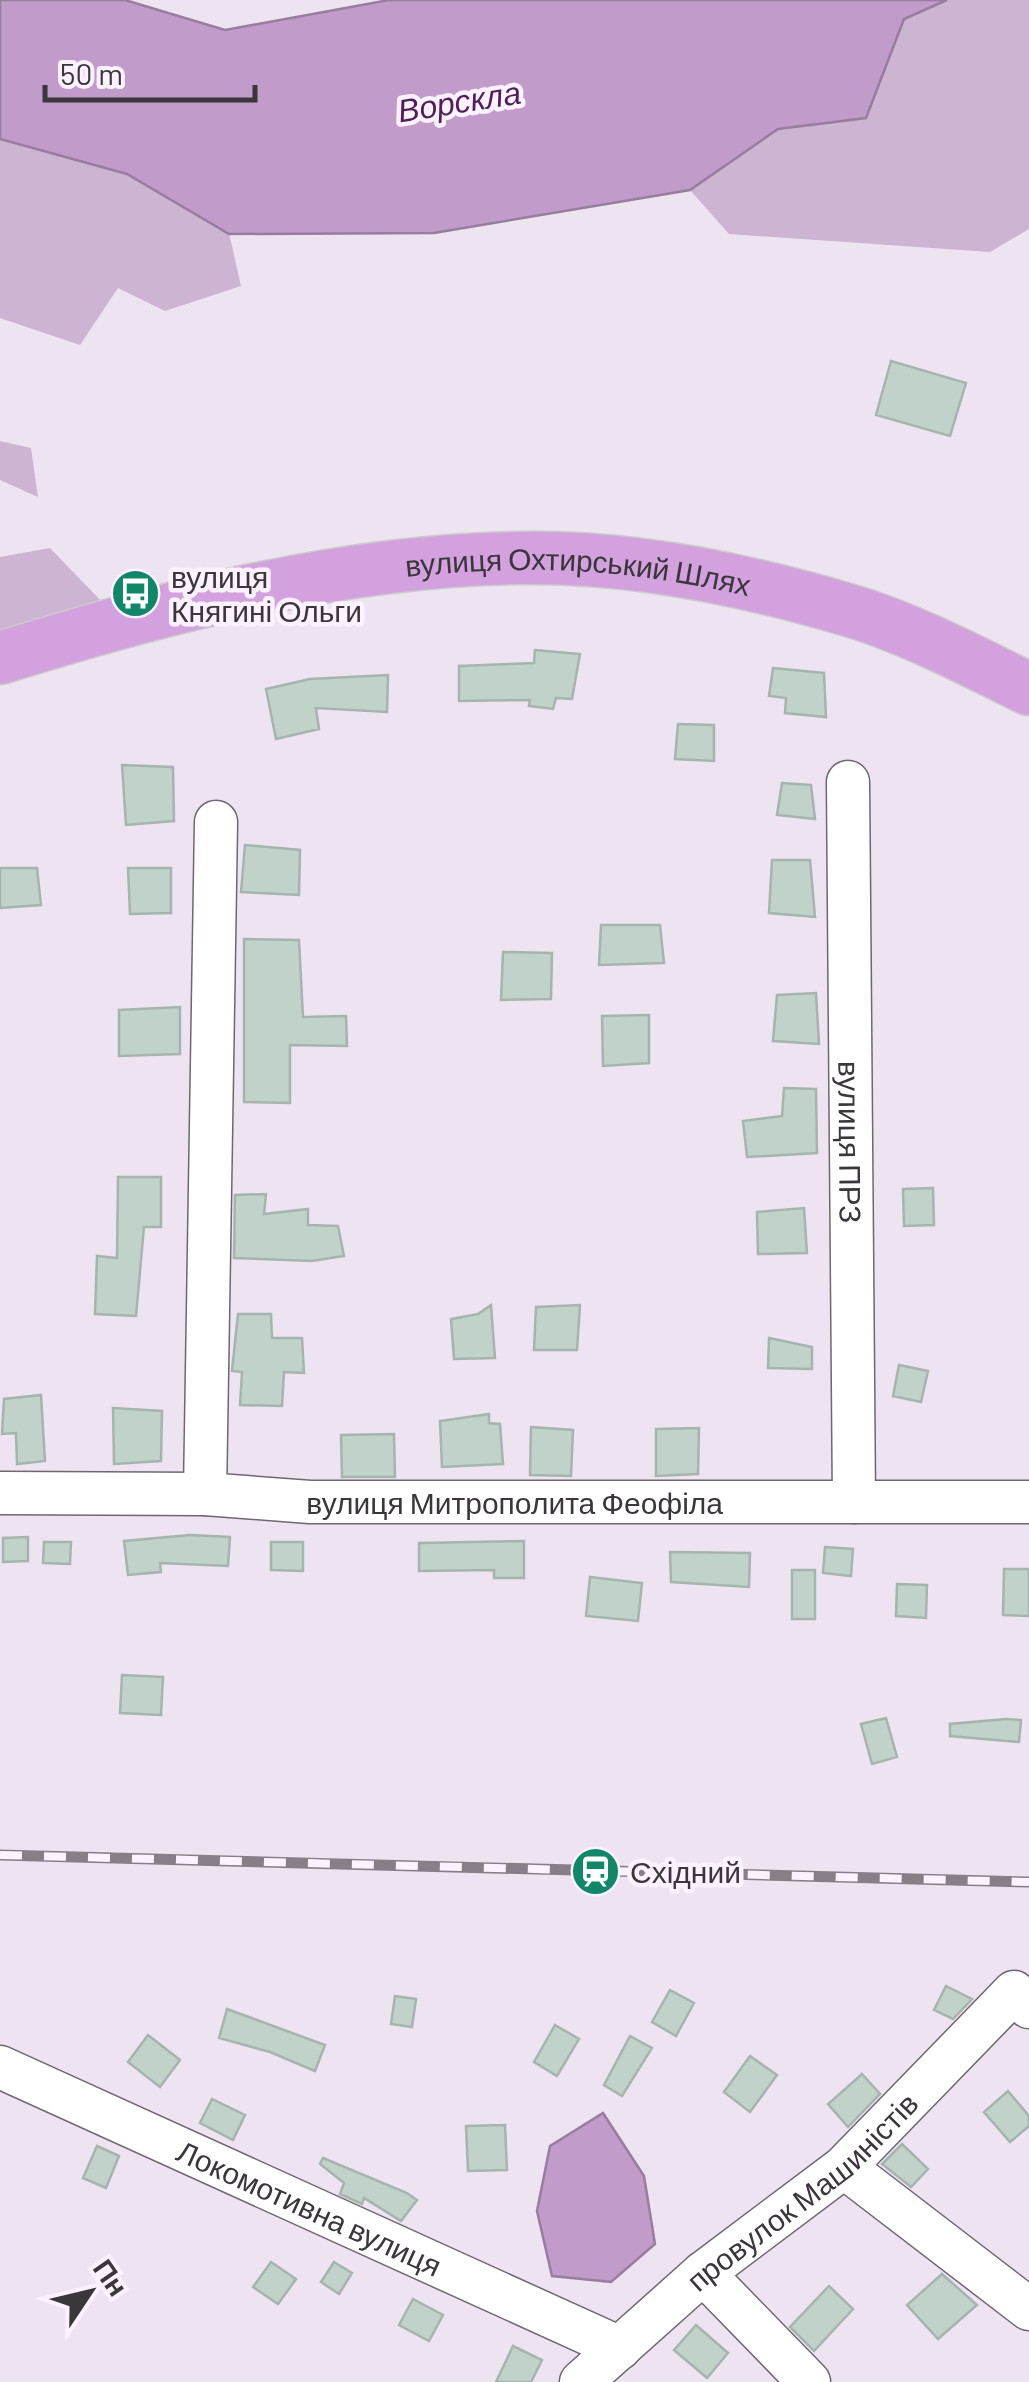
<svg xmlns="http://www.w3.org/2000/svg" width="1029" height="2382" viewBox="0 0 1029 2382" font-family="Barlow,sans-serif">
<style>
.green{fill:#ccb4d2}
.water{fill:#c19bca;stroke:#987d9f;stroke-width:2.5}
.building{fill:#c1d2cb;stroke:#a5b5ae;stroke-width:2.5}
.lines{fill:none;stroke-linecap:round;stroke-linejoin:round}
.minor-casing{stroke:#6f6671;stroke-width:45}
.major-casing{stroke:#cccbcc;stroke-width:55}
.minor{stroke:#fff;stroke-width:42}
.major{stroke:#d4a1df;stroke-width:52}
.rail-casing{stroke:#867f88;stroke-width:11}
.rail{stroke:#fcf1fe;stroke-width:8;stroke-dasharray:22;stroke-linecap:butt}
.labels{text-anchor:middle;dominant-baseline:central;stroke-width:9;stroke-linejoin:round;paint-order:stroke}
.poi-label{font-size:30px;fill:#3a363b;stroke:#fcf1fe;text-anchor:start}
.street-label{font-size:30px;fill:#3a363b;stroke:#fcf1fe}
.water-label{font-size:32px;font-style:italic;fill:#4f1f59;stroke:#fcf1fe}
</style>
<rect width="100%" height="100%" fill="#eee4f1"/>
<!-- green -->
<path class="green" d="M947,0H1029V229L990,252L729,234L690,190L778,129L865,118L904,19Z
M0,139L127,174L229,233L241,286L165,311L118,288L80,345L0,318Z
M0,441L31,448L38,497L0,480Z
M50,548L105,605L0,638V557Z"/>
<!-- water -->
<path class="water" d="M0,0H125L225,30L389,0H947L904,19L866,118L778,129L690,190L434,233L229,234L127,174L0,139Z
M603,2113L644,2176L655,2244L611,2282L552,2276L537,2211L550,2146Z"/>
<!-- building -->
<path class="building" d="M891,361L966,383L950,436L876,415Z
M535,650L580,654L572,699L556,698L553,709L529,706L530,700L459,701V666L534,663Z
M773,668L824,673L826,717L785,713L786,698L769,696Z
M388,675L387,712L316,708L319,729L276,739L266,689L310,679Z
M678,724L714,725V761L675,759Z
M122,765L173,767L174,821L126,825Z
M782,783L811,785L815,819L777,815Z
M245,845L300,850L299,895L241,892Z
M772,860H810L815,917L769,913Z
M0,868H37L41,905L0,908Z
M128,868H171V913L130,914Z
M601,925H660L664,963L599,965Z
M244,939L299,940L303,1017L346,1016L347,1046L290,1045V1103L244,1102Z
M503,952L552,953L551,999L501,1000Z
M816,993L819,1044L773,1041L777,995Z
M180,1007V1054L119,1056V1010Z
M649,1015V1063L603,1066L602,1016Z
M784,1088L816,1089L817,1153L747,1157L743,1121L782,1116Z
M118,1177H161V1227H144L136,1316L95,1314L97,1256L117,1258Z
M933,1188L934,1225L904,1226L903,1189Z
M266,1194L264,1214L308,1209V1225L338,1226L344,1256L312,1261L234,1258L235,1195Z
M804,1208L807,1253L758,1254L757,1212Z
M491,1305L495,1358L454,1359L451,1319L478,1314Z
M580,1305L577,1350H534L536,1307Z
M238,1314H271L272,1338H302L304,1373L284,1372L282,1406L240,1405L242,1372L232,1371Z
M769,1338L812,1347V1369L768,1368Z
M899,1365L928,1371L921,1402L893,1396Z
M41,1395L45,1461L17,1464L16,1433L2,1434L4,1399Z
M113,1408L162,1411L161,1461L114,1464Z
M489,1414V1423L500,1424L503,1464L442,1467L440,1421Z
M531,1427L573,1430L571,1476L530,1475Z
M699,1428L698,1474L656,1476V1429Z
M394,1434L395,1477H342L341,1435Z
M190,1535L230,1537L228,1566L160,1563L161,1572L128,1575L124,1541Z
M28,1537V1561L3,1562V1538Z
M524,1541V1578H494V1570L419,1571V1543Z
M44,1542H71L70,1564L43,1563Z
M271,1542H303V1571L271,1570Z
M825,1547L853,1549L851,1576L823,1573Z
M670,1552L750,1553L749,1587L671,1582Z
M1004,1569H1029V1616L1003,1615Z
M792,1570H815V1619H792Z
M590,1577L642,1583L638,1621L586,1616Z
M897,1584L927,1585L926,1618L896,1616Z
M122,1675L163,1677L161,1715L120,1713Z
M886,1718L897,1757L872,1764L861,1724Z
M1006,1719L1021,1720L1019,1742L950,1736V1724Z
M946,1986L972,1999L953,2019L934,2010Z
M670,1990L694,2003L676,2036L652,2022Z
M395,1996L416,1999L412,2027L391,2024Z
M227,2009L325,2045L315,2071L270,2052L219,2038Z
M555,2025L579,2039L557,2076L534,2062Z
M148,2035L180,2060L160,2087L128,2062Z
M630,2036L652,2048L622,2096L604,2085Z
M750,2056L777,2075L750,2112L724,2092Z
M862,2074L880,2094L848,2127L828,2104Z
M1008,2091L1029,2116V2126L1010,2142L984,2112Z
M212,2099L245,2115L233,2140L200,2123Z
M505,2125L507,2170L468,2171L466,2126Z
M902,2144L928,2169L911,2187L882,2164Z
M97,2146L119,2156L106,2188L83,2178Z
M323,2158L407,2193L417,2200L401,2221L364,2198L362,2204L340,2194L344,2183L320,2164Z
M271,2262L296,2279L278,2304L253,2287Z
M334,2262L352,2273L339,2294L321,2282Z
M942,2274L977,2305L938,2339L907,2305Z
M829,2286L853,2309L814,2351L790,2327Z
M413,2299L443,2315L429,2341L399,2325Z
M696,2325L728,2353L707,2378L674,2350Z
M513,2346L542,2360L531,2382H496Z"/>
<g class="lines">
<defs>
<g id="minor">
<path id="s1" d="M848,782L854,1502"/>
<path id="s2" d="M0,1493L205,1494L310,1502H1029"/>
<path d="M205,1494L216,822"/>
<path id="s3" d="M0,2067L620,2348"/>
<path d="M844,2167L1029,2309"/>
<path d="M703,2273L809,2382"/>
<path id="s4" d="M581,2382L703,2273L844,2167L1014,1992L1029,2007"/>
</g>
<g id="major">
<path id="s5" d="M0,658C167,606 344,560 520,558C629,556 744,579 848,610C907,627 974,662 1029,689"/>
</g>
</defs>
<!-- minor casing -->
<use href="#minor" class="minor-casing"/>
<!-- major casing -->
<use href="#major" class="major-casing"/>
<!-- minor -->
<use href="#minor" class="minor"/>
<!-- major -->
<use href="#major" class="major"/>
<defs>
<path id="rail" d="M0,1855L1029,1882"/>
</defs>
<!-- rail casing -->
<use href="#rail" class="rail-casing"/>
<!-- rail -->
<use href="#rail" class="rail"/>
</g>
<!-- icons -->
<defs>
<symbol id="bus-disc" viewBox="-11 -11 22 22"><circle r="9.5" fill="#108768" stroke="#fcf1fe"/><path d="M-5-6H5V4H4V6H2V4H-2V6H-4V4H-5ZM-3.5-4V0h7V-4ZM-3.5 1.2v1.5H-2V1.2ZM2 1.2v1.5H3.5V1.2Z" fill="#fff"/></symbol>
<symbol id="station-disc" viewBox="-11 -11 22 22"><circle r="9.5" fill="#108768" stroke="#fcf1fe"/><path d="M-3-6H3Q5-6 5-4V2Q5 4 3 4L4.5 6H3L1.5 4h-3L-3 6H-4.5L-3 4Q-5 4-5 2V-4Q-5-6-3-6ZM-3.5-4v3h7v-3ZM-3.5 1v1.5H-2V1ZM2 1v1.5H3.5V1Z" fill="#fff"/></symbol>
</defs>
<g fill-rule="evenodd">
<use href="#bus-disc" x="108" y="566" width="55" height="55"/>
<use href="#station-disc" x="568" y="1844" width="55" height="55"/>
</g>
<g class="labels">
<!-- poi labels -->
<g class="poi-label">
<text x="171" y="576">вулиця<tspan x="171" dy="34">Княгині Ольги</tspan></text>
<text x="630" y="1871">Східний</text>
</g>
<!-- street labels -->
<g class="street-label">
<text stroke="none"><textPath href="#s5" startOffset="590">вулиця Охтирський Шлях</textPath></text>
<text stroke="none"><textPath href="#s1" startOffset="360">вулиця ПРЗ</textPath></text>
<text stroke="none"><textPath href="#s2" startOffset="515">вулиця Митрополита Феофіла</textPath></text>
<text stroke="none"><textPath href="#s4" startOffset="292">провулок Машиністів</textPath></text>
<text stroke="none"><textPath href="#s3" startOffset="340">Локомотивна вулиця</textPath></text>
</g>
<!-- water labels -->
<g class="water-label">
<text transform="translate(459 100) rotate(-9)">Ворскла</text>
</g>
</g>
<!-- north arrow -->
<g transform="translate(90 2292) rotate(55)" stroke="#fcf1fe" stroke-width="8" paint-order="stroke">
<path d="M0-8L18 38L0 25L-18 38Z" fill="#3a363b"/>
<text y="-15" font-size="28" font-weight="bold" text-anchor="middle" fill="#3a363b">Пн</text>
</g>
<!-- scale -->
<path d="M45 85v15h210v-15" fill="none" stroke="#3a363b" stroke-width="5"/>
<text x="60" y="85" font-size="30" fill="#3a363b" stroke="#fcf1fe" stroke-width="8" paint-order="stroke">50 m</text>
</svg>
